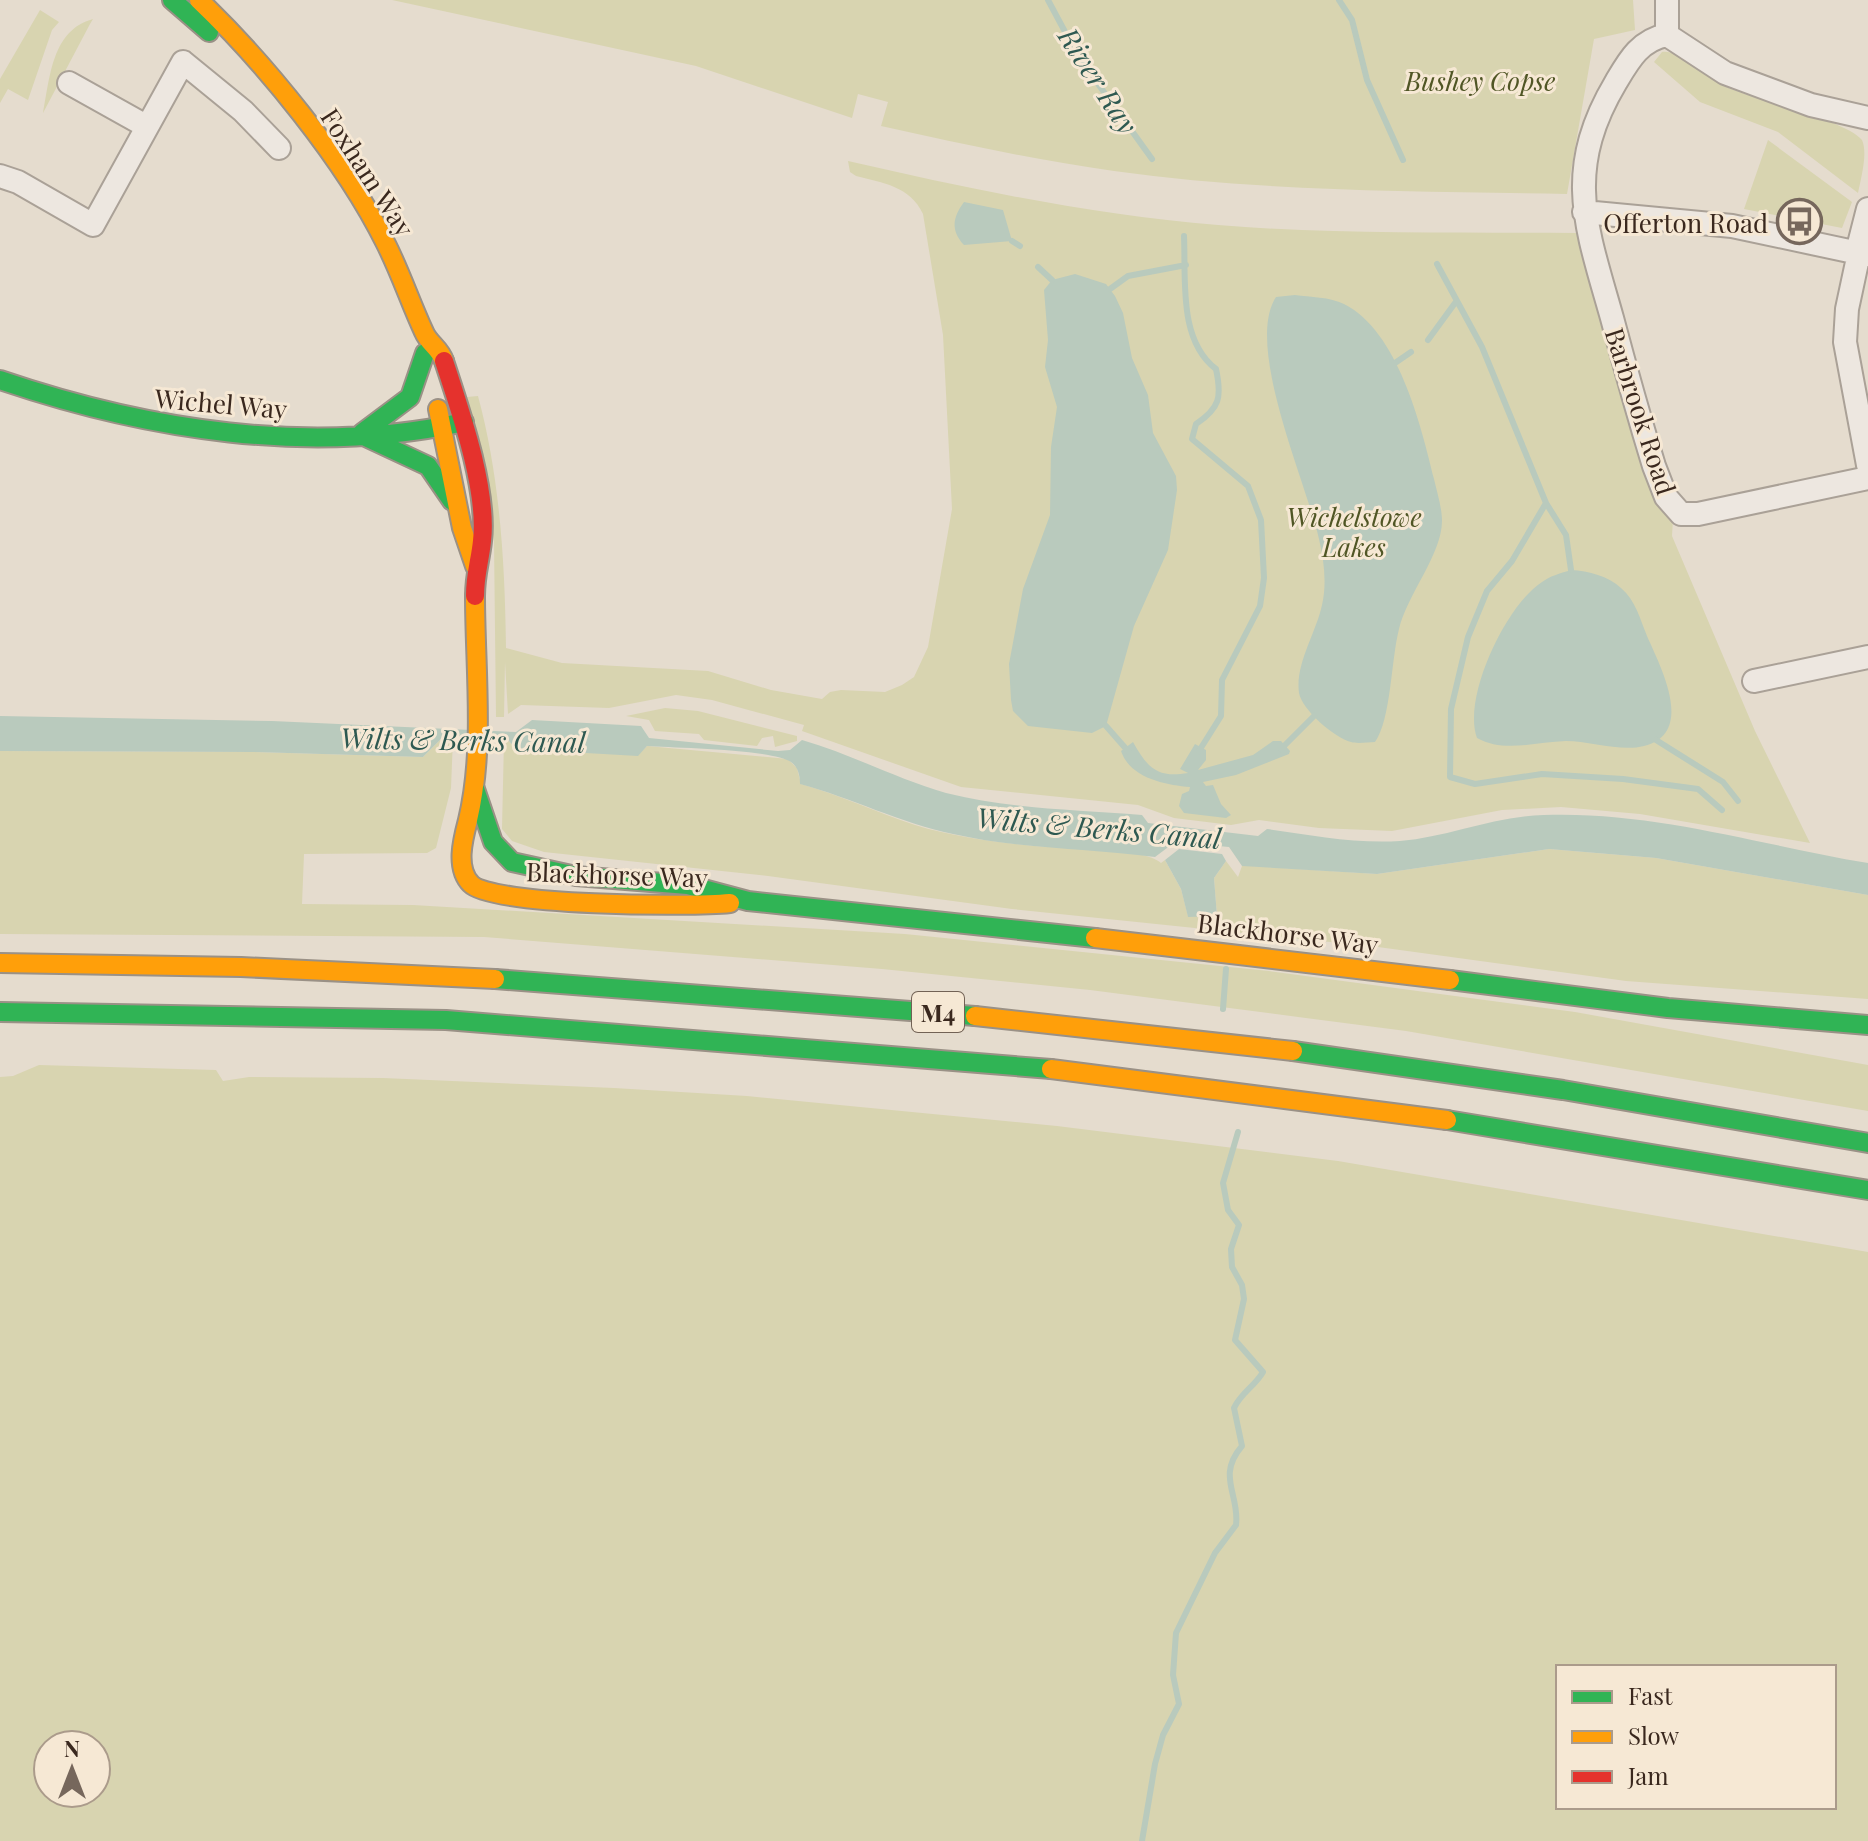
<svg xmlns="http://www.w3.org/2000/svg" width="1868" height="1841" viewBox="0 0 1868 1841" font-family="'Playfair Display',serif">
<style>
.green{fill:#d8d4b0;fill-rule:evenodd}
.water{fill:#b9cabd}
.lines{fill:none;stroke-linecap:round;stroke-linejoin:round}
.stream{stroke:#b9cabd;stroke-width:6}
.street-casing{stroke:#aaa197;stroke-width:26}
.fast-casing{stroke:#9a9186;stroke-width:22}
.slow-casing{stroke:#9a9186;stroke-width:22}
.jam-casing{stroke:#9a9186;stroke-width:22}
.street{stroke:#ede7e0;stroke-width:22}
.fast{stroke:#30b455;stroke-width:18}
.slow{stroke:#ff9f0a;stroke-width:18}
.jam{stroke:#e5322d;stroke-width:18}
.labels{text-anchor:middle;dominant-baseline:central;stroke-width:6;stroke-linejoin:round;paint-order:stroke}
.shield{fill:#f6e8d4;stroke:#726255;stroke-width:2}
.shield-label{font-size:24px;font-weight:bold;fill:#3a281e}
.park-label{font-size:26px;font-style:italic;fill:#505625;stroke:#f6e8d4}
.street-label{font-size:26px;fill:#3a281e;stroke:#f6e8d4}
.poi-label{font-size:26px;fill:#3a281e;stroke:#f6e8d4;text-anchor:end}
.water-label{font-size:28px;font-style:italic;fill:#2e5951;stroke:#f6e8d4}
</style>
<rect width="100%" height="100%" fill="#e5dcce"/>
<!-- green -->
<path class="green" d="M392,0H1633L1635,30L1594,39L1567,194C1416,191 1264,192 1114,171C1035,160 958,143 881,126L888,102L858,94L852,118L696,66Z
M40,10L59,22L52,30L28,100L8,89L0,103V79Z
M93,19L90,24L43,113C50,77 52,30 93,19Z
M1662,52C1680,49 1711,81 1731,89C1758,100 1847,121 1862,140C1868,153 1861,178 1858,193L1778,132L1700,102L1654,62Z
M1768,140L1852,202L1842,228L1744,209Z
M848,161C970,189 1093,215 1218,225C1337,235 1457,232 1577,233L1644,460L1673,519L1672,536L1755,731L1810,843L1640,814L1561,807L1502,810L1392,831L1319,828L1259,820L1231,825L1174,818L1138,805L961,787L802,731L804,725L712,700L676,695L609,708L521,705L508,714L505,662L504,717H496L494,542L467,397L478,396C500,477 505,564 506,648L562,663L708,671L771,690L822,699L830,692L841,690L885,692L902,685L914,677L928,647L952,509L943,335L923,214C910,186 883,183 856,176L850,172Z
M665,708L698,711L797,736V741L775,747L773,736L762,738L757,746L704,740L699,734L655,731L649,720L626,716Z
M443,737L453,738L451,788L436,848L427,853L304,854L302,904L413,905L905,934L1269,971L1575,1012L1868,1065V1111L1406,1031L1090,990L882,969L484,937L0,934V751L252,752L423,757Z
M504,740H508L516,749L638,755L647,746L788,759L797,768L801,784C840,795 876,812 915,825C954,837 995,842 1035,846C1061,848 1144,847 1161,863L1165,860L1181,889L1188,916H1217L1214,878L1226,861L1238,877L1242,866H1252L1377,874L1549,849L1656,858L1868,895V999L1626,981L1378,947L1012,909L768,876L544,852L512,841L502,829Z
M39,1065L216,1070L223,1081L249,1077L383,1078L614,1088L747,1096L1057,1126L1338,1161L1868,1252V1841H0V1077L13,1076ZM1558,1667H1834V1807H1558ZM96,1745V1793H48V1745Z"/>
<!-- water -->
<path class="water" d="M964,202L1003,210L1012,241L964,245C950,230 953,217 964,202Z
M1075,274L1106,284L1115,296L1123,313L1132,358L1148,395L1153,433L1176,476L1177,490L1168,550L1134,626L1106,726L1092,733L1028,726L1013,711L1011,700L1009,664L1023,589L1050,515L1051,447L1057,407L1045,367L1048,340L1044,290L1052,280Z
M1295,295C1310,297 1330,297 1344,304C1398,331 1421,425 1434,479C1437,492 1442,508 1442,521C1442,554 1407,595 1399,629C1391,660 1391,720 1375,742C1368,742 1358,744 1351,742C1335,738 1302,710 1299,693C1295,664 1316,633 1322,605C1327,583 1324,561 1319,539C1307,484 1244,346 1276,297Z
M1571,570C1589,571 1608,576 1621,588C1636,601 1640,619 1647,636C1659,664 1697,733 1644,746C1621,752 1590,741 1566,741C1534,742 1504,753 1477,738C1462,698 1506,605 1542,582C1550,576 1561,573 1571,570Z
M0,716L272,721L516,732L532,720L641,726L649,738L778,751L790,750L802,740C851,754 897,779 946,793C1010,809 1077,810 1142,815L1148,823L1258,836L1267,829C1310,835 1356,844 1400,841C1448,837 1495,816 1544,815C1654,811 1760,845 1868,863V895L1656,858L1549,849L1377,874L1242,866L1229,847L1175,842L1155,857C1088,848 1019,849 953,834C900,823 852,798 800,784C800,775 798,767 791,762C773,749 674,748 647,746L638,756L516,749L508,740L443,737L423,757L252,752L0,751Z
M1273,741H1281L1290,751L1289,754L1236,775L1203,782L1206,786L1213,785L1221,804L1231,815L1226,818L1184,813L1179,806L1182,794L1189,791L1190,787C1165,785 1130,778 1121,751L1133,742C1148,769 1158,778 1188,773L1180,769L1195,744L1206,750V760L1198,770L1253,755Z
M1179,849L1222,854L1226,861L1214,878L1217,916L1188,917L1181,889L1165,860Z"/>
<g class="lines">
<!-- stream -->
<path class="stream" d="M1048,0L1078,56L1152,159
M1339,0L1352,20L1367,80L1403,160
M1184,236C1186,279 1178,340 1216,369C1222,397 1220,408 1196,424L1192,439L1248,486L1261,520L1264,578L1260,606L1222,680L1221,716L1199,751
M1012,241L1020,246
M1437,264L1482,347L1546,503L1566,535L1571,570
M1038,267L1052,280
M1110,289L1128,276L1186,265
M1428,340L1455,303
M1395,363L1411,352
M1546,503L1512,561L1487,591L1468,637L1451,709L1450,777L1475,784L1542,774L1623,779L1698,789L1722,810
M1106,726L1128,751
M1656,740L1723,782L1738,801
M1281,749L1314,716
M1223,1009L1226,969
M1142,1841L1155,1764L1163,1735L1179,1704L1173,1675L1176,1633L1215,1553L1236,1525C1240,1495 1216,1476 1242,1446L1234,1408C1241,1393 1255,1386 1263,1372L1235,1340L1244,1299L1242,1285L1232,1267L1231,1249L1239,1225L1228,1210L1223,1183L1238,1132"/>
<defs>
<path id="street" d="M1667,0V35L1725,73L1811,105L1868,118
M1667,35C1640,40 1629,60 1616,82C1563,171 1586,226 1612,318C1625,367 1639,417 1654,466L1666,497L1681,514H1698L1868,478
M69,83L146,126
M0,176L18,182L93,225L183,62L243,111L279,148
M1584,212L1732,226L1868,255
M1857,252L1868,209
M1859,253L1847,309L1845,342L1868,465
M1754,681L1868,657"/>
<path id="fast" d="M172,0L209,32
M0,380C147,430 310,456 464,422
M362,433L410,397L425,353
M366,437L428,466L452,501
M475,789L493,842L512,862L576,876L688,885L748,901L1095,938
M495,979L975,1016
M1450,980L1668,1008L1868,1025
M0,1012L446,1020L1051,1069
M1293,1051L1563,1090L1868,1143
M1447,1120L1868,1190"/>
<path id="slow" d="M199,0C264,62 345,161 385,242C400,271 410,302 424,332C429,344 440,348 444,361
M438,409L462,528L475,566
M475,596C475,668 485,749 468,820C463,839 455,868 471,884C492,906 693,907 730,903
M1095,938L1450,980
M0,963L241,967L495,979
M975,1016L1293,1051
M1051,1069L1447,1120"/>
<path id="jam" d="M444,361C460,410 488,490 482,541C480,561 475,574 475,596"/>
</defs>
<!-- street casing -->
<use href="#street" class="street-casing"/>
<!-- fast casing -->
<use href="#fast" class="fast-casing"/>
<!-- slow casing -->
<use href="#slow" class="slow-casing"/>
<!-- jam casing -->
<use href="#jam" class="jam-casing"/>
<!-- street -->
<use href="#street" class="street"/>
<!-- fast -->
<use href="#fast" class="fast"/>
<!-- slow -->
<use href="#slow" class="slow"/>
<!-- jam -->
<use href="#jam" class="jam"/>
</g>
<!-- icons -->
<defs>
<symbol id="bus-ring" viewBox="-11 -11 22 22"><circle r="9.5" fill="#f6e8d4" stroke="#76675c" stroke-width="1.5"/><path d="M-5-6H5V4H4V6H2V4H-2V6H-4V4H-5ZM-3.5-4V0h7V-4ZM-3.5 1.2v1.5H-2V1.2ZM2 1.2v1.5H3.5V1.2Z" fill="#76675c"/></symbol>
</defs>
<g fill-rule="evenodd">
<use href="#bus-ring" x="1774" y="196" width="51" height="51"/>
</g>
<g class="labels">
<!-- shield labels -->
<rect class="shield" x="912" y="992" width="52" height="40" rx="6"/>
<g class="shield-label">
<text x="938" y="1012">M4</text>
</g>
<!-- park labels -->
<g class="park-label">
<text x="1480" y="80">Bushey Copse</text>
<text x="1354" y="516">Wichelstowe<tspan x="1354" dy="30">Lakes</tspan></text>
</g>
<!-- street labels -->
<g class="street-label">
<text transform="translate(368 172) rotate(57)">Foxham Way</text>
<text transform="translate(221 403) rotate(5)">Wichel Way</text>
<text transform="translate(1641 411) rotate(72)">Barbrook Road</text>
<text transform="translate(617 874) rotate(2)">Blackhorse Way</text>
<text transform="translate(1288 933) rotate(7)">Blackhorse Way</text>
</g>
<!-- poi labels -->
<g class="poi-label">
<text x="1768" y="222">Offerton Road</text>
</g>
<!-- water labels -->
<g class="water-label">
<text transform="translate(1099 80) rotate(57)">River Ray</text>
<text transform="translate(463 739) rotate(1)">Wilts &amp; Berks Canal</text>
<text transform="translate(1099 827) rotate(5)">Wilts &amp; Berks Canal</text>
</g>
</g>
<!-- legend -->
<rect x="1556" y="1665" width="280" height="144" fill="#f6e8d4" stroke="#ab9b8b" stroke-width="2"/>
<rect x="1572" y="1691" width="40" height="12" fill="#30b455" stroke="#ab9b8b" stroke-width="2"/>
<text x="1628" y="1705" font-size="24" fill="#3a281e">Fast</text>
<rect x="1572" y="1731" width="40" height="12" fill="#ff9f0a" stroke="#ab9b8b" stroke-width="2"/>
<text x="1628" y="1745" font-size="24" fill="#3a281e">Slow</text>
<rect x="1572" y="1771" width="40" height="12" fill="#e5322d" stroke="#ab9b8b" stroke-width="2"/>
<text x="1628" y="1785" font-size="24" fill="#3a281e">Jam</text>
<!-- north arrow -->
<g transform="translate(72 1769)"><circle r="38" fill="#f6e8d4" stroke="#ab9b8b" stroke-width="2"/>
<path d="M0-6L14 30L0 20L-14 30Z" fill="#76675c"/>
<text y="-12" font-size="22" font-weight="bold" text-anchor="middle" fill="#3a281e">N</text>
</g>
</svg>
